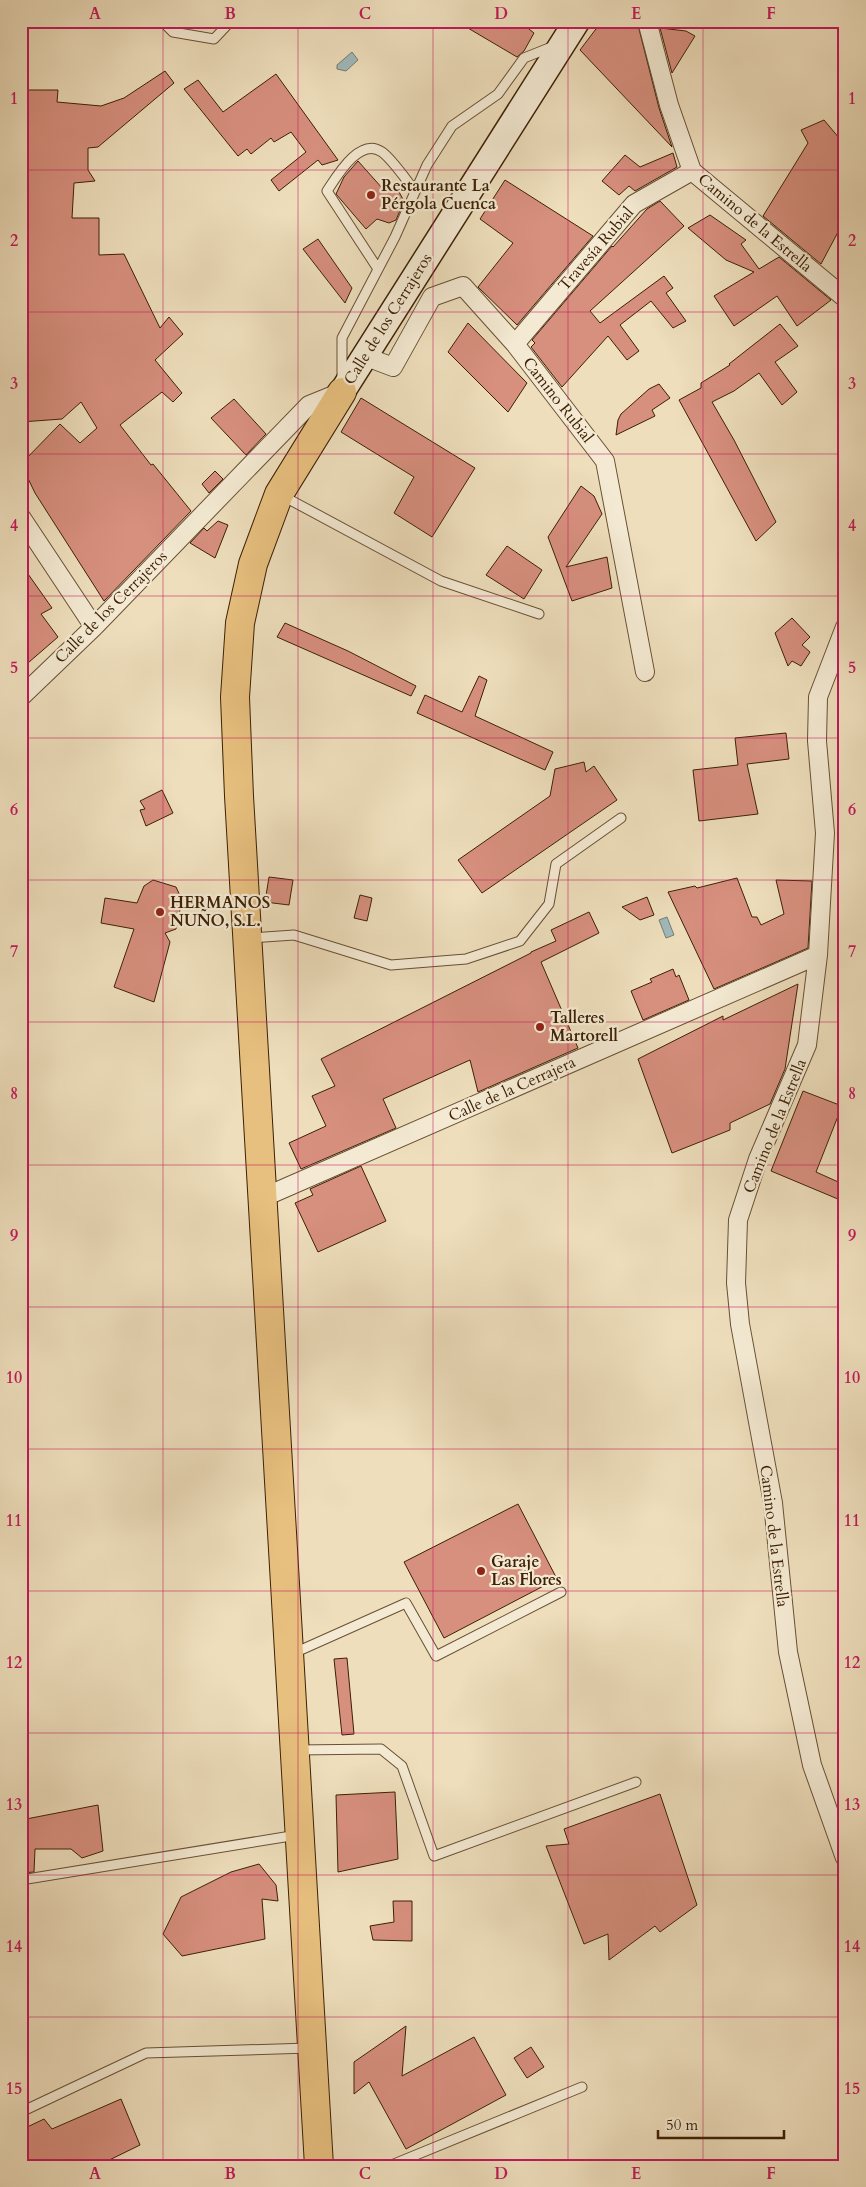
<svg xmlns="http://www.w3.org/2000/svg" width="866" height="2187" viewBox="0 0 866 2187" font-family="Cardo,serif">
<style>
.water{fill:#9fb9bb;stroke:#777c72}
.building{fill:#d78f7e;stroke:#3c2005}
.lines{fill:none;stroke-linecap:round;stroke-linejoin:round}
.service-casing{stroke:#685033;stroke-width:11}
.minor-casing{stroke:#685033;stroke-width:20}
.secondary-casing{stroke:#3c2005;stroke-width:28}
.trunk-casing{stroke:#3c2005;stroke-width:30}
.service{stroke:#f4ead3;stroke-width:9}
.minor{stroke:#f4ead3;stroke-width:18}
.secondary{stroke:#f4ead3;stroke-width:25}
.trunk{stroke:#e7bf7e;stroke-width:28}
.grid{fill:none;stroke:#c2185b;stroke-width:1;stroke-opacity:0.55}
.poi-dot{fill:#8f2418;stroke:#f4ead3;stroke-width:2}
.labels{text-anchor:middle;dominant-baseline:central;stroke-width:4.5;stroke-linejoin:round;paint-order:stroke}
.poi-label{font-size:16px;font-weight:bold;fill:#3c2005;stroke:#f4ead3;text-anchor:start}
.street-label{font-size:16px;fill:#3c2005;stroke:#f4ead3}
.neatline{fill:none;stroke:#c2185b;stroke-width:2}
.grid-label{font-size:16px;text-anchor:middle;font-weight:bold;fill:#c2185b}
</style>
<rect width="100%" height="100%" fill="#eedebc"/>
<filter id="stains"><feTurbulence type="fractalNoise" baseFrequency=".004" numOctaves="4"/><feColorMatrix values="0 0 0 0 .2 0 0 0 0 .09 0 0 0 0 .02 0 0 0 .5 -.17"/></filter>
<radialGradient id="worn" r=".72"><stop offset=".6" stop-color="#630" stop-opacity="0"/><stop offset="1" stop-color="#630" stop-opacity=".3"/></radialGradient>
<!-- water -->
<path class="water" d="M352,52L358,60L346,71L337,69V65Z
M667,917L674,935L666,938L659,920Z"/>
<!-- building -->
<path class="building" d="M456,21H519L534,33L524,51L517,57Z
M602,21H637L659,108L672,147L580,50Z
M660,28L686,31L695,36L672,73Z
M165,71L174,83L98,147L88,148V170L95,181L74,183L72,218H99V255L124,254L160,328L169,317L183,334L155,360L182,393L173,402L162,392L120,425L151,465L153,464L191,511L104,601L35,493L21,464L60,424L80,443L97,428L81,402L62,419L21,422V389L24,388L26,339H21L23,220L21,218V182L28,90H58L57,102L101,106L124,98Z
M276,74L338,160L322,165L318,160L279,191L271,180L306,152L291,132L274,142L271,138L251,154L247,149L238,156L184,89L198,80L223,112Z
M824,120L845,145V219L821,264L763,216L808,143L801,130Z
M673,153L677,167L635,191L629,186L619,195L602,181L625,155L640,167Z
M358,161L383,189L389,188L399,192L404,201L396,220L389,223L377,219L366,229L336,194L344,177Z
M505,180L593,236L517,325L478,287L513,243L480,219Z
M660,201L684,226L590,311L600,323L664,276L673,288L666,293L686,321L673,328L651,301L620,325L639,351L627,360L608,336L562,387L531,347L535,343L532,340L612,246L613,247L647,209Z
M710,215L746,240L741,244L759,269L779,257L831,300L797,326L777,296L734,326L714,296L754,272L726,260L688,228Z
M318,239L352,288L345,303L303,249Z
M468,323L527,383L508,412L448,352Z
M780,324L798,346L775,362L797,392L782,405L759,373L734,391L712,402L734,440L776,522L756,541L679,400L701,388V383L730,365L729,364Z
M659,384L670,398L652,410L655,416L616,435L618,420L621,414L649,389Z
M361,398L475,468L432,537L394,513L414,477L341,432Z
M234,399L266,434L246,455L211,418Z
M215,471L223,479L209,493L202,484Z
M581,486L594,496L602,514L566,567L607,557L612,588L572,601L548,537Z
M218,521L228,525L215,558L190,543L204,528L207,531Z
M507,546L542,570L524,599L486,575Z
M21,564L52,608L41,614L58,637L21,669Z
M792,618L810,637L802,645L810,652L801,666L792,661L788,666L775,633Z
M285,623L348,651L416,686L411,696L277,637Z
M479,676L487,680L475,716L553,752L545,770L417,713L425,695L462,712Z
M786,733L789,759L747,764L758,814L699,821L693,770L738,765L735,738Z
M584,762L586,772L594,766L617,800L482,893L458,860L550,796L555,769Z
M162,790L173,813L146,826L140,810L145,809L140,801Z
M269,877L293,880L289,905L265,902Z
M737,878L752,917H757L761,925L784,914L776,880L812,881L808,948L714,989L668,892L695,886L697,888Z
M153,880L176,887L182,900L176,929L165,933L170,942L154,1002L114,987L134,929L101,923L105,898L137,903L144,886Z
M360,895L372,898L367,921L354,918Z
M647,897L654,915L640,920L622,907Z
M589,912L599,933L541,962L578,1048L478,1092L470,1060L383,1099L396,1128L301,1169L289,1143L326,1126L312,1096L335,1086L321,1059L531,953V952L556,941L551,930Z
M673,969L676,977L679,975L689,1000L643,1020L631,991L652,982L650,979Z
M798,984L785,1069L770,1104L730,1123V1130L672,1153L638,1059L723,1016V1020Z
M803,1091L842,1106L816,1172L845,1185V1202L771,1171Z
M361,1166L386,1221L318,1252L295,1203L313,1195L310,1189Z
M518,1504L557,1579L444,1638L404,1562Z
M347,1658L354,1734L342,1735L334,1659Z
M395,1792L398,1859L338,1872L336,1795Z
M660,1794L697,1905L660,1932L655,1926L609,1960L608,1934L584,1944L546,1846L569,1844L564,1829Z
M98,1805L103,1851L82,1858L71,1849H35L34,1872L21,1873V1820Z
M259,1864L276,1885L278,1901L262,1899L265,1939L182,1956L163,1934L181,1897L231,1872Z
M393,1901H412V1941L373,1940L370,1926L394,1922Z
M406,2026L402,2076L474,2037L506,2095L406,2149L369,2082L354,2094V2062Z
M531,2047L544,2067L527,2078L514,2058Z
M121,2099L140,2145L97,2166H21V2130L44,2119L52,2129Z"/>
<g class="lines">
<defs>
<path id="service" d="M162,21L173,32L214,39L231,21
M378,269L327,191C337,176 360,136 382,152C392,159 407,181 415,191
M342,381V338L395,237L427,165L452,126L498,94L524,58L554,46
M281,495L441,581L539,614
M250,938L294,935L391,965L466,959L520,941L549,904L556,864L621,818
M294,1653L406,1603L436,1656L561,1592
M297,1750L381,1749L402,1766L434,1856L636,1782
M21,1880L297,1835
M21,2112L146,2053L309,2048
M389,2166L582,2087"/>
<path id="minor" d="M647,21L669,105L692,171L845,298
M515,344L634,204L692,171
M364,356L393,367L432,297L463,286L515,344L605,461L645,672
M21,517L94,627
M845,627L818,697L817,741L825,833L818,955L807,1045L758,1159L738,1220L736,1283L740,1324L773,1503L788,1652L812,1765L845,1858
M21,697L94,627L309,405L341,392
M262,1198L818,955"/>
<path id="secondary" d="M342,392L577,21"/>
<path id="trunk" d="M319,2166L239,796L235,697L240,623L253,564L279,494L342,392"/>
</defs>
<!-- service casing -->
<use href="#service" class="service-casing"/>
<!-- minor casing -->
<use href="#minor" class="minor-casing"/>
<!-- secondary casing -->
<use href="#secondary" class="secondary-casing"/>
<!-- trunk casing -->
<use href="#trunk" class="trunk-casing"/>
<!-- service -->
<use href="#service" class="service"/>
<!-- minor -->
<use href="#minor" class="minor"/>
<!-- secondary -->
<use href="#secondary" class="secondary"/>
<!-- trunk -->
<use href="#trunk" class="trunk"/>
</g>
<!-- grid -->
<path class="grid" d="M163,21V2166M298,21V2166M433,21V2166M568,21V2166M703,21V2166M21,170H845M21,312H845M21,454H845M21,596H845M21,738H845M21,880H845M21,1022H845M21,1165H845M21,1307H845M21,1449H845M21,1591H845M21,1733H845M21,1875H845M21,2017H845"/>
<!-- markers -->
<g class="poi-dot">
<circle cx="371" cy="195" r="5"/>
<circle cx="160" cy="912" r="5"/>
<circle cx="540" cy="1027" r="5"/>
<circle cx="481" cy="1571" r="5"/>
</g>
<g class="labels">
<!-- poi labels -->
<g class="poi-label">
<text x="381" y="186">Restaurante La<tspan x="381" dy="18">Pérgola Cuenca</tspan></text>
<text x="170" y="903">HERMANOS<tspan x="170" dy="18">NUÑO, S.L.</tspan></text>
<text x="550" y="1018">Talleres<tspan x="550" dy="18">Martorell</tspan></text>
<text x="491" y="1562">Garaje<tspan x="491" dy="18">Las Flores</tspan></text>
</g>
<!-- street labels -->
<g class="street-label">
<text transform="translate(755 223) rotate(40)">Camino de la Estrella</text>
<text transform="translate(596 249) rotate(-49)">Travesía Rubial</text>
<text transform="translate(388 319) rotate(-58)">Calle de los Cerrajeros</text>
<text transform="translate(558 400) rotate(52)">Camino Rubial</text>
<text transform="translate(111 607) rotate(-45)">Calle de los Cerrajeros</text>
<text transform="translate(512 1089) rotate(-24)">Calle de la Cerrajera</text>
<text transform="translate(775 1126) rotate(-68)">Camino de la Estrella</text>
<text transform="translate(774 1536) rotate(83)">Camino de la Estrella</text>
</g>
</g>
<!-- margin -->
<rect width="866" height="2187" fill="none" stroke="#eedebc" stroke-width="55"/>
<!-- scale -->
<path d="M658 2130v8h126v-8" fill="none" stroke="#3c2005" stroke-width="2.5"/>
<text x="666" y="2130" font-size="15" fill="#3c2005" stroke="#f4ead3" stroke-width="4" paint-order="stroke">50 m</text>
<rect x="28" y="28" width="810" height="2132" class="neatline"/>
<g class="grid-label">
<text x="95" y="19">A</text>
<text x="230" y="19">B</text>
<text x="365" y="19">C</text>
<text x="501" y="19">D</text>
<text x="636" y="19">E</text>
<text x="771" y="19">F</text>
<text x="14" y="104">1</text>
<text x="852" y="104">1</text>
<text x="14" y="246">2</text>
<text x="852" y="246">2</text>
<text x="14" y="389">3</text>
<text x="852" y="389">3</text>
<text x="14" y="531">4</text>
<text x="852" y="531">4</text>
<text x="14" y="673">5</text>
<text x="852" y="673">5</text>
<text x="14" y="815">6</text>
<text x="852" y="815">6</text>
<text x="14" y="957">7</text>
<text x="852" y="957">7</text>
<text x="14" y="1099">8</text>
<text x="852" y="1099">8</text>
<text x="14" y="1241">9</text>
<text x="852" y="1241">9</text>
<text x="14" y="1383">10</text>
<text x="852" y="1383">10</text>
<text x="14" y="1526">11</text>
<text x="852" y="1526">11</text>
<text x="14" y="1668">12</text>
<text x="852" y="1668">12</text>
<text x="14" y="1810">13</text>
<text x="852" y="1810">13</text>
<text x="14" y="1952">14</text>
<text x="852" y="1952">14</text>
<text x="14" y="2094">15</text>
<text x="852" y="2094">15</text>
<text x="95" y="2179">A</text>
<text x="230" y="2179">B</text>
<text x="365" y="2179">C</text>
<text x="501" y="2179">D</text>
<text x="636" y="2179">E</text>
<text x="771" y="2179">F</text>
</g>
<rect width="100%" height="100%" filter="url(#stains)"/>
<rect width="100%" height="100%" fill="url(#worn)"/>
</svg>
